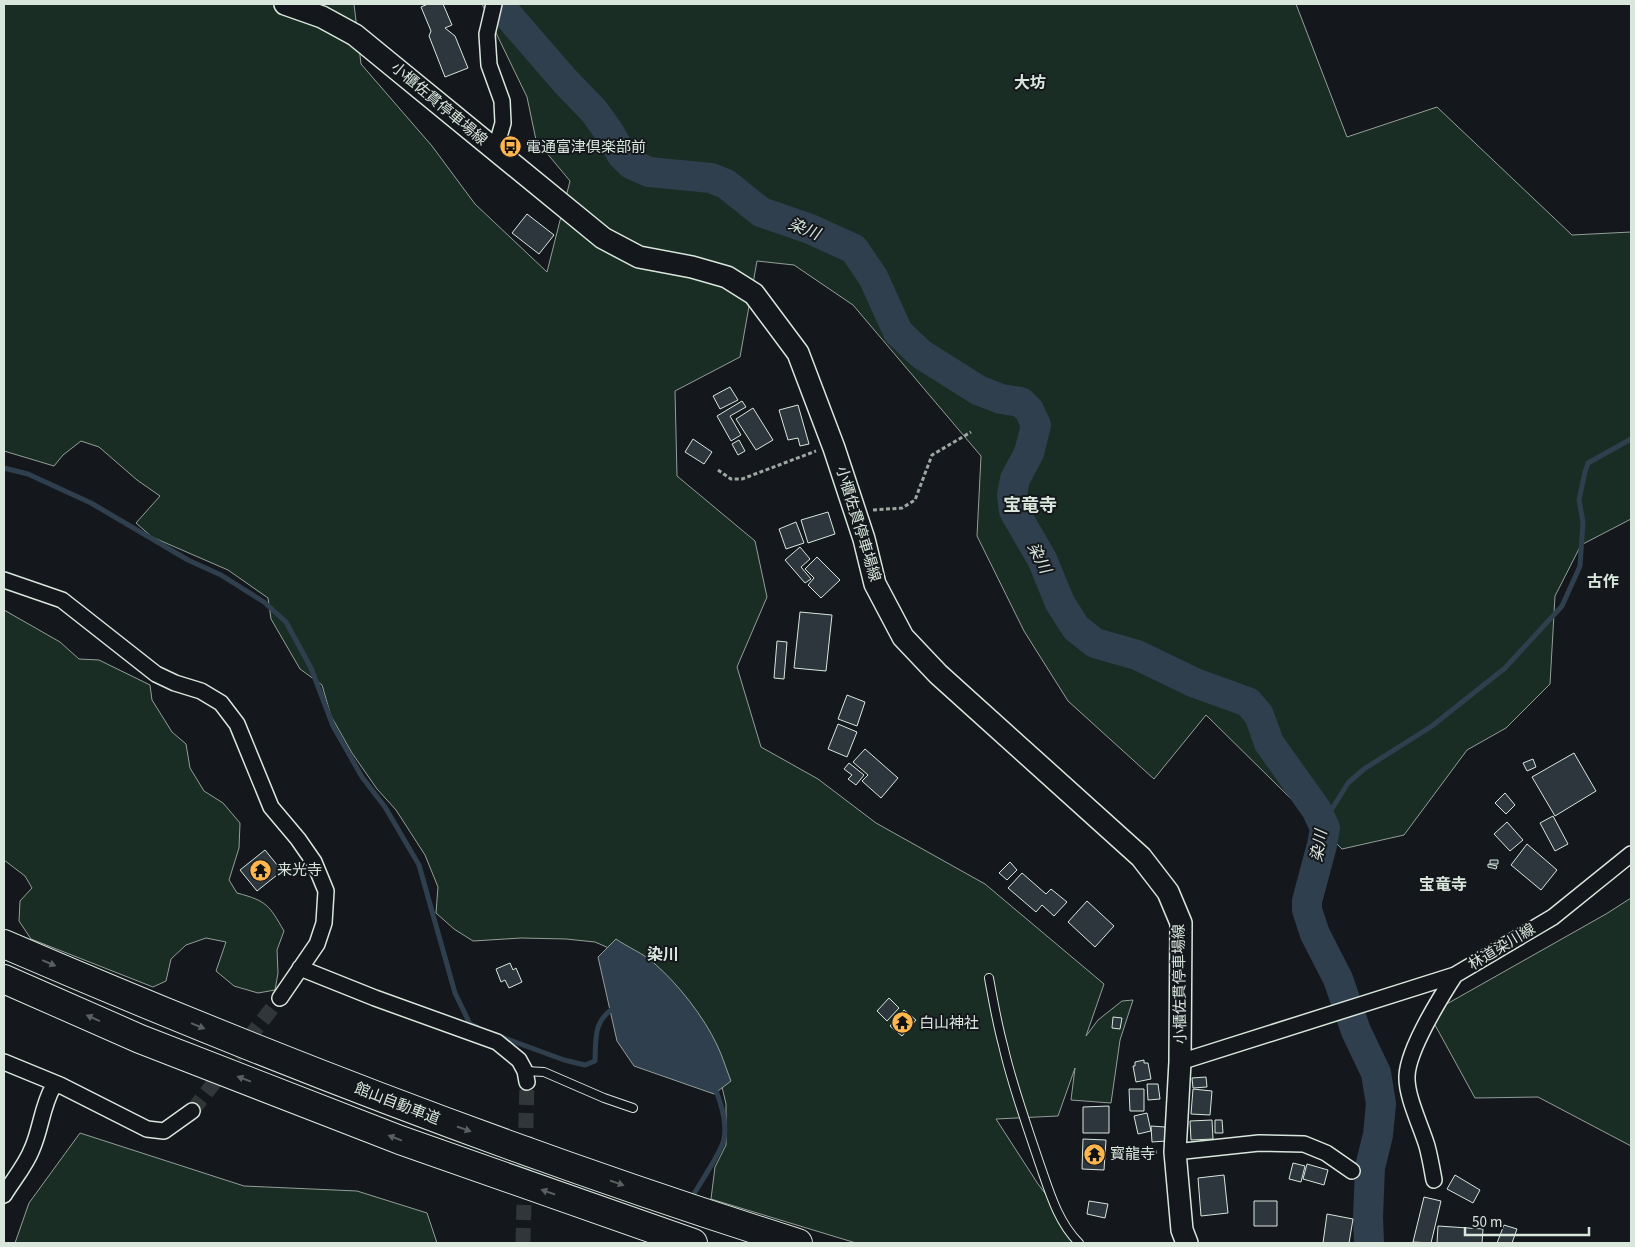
<svg xmlns="http://www.w3.org/2000/svg" width="1635" height="1247" viewBox="0 0 1635 1247" font-family="'Source Sans 3','Noto Sans JP',sans-serif">
<style>
.green{fill:#1a2d24;stroke:#939e99}
.water{fill:#2f3f4d;stroke:#939e99}
.lines{fill:none;stroke-linecap:round;stroke-linejoin:round}
.stream{stroke:#2f3f4d;stroke-width:5}
.river{stroke:#2f3f4d;stroke-width:30}
.building{fill:#2c363c;stroke:#d8e6dc}
.minor-tunnel{stroke:#313739;stroke-width:15;stroke-dasharray:15 8;stroke-linecap:butt}
.service-casing{stroke:#d8e6dc;stroke-width:10}
.minor-casing{stroke:#d8e6dc;stroke-width:18}
.secondary-casing{stroke:#d8e6dc;stroke-width:24}
.motorway-casing{stroke:#d8e6dc;stroke-width:30}
.path{stroke:#9da8a2;stroke-width:3;stroke-dasharray:4 2.5;stroke-linecap:butt}
.service{stroke:#14181c;stroke-width:8}
.minor{stroke:#14181c;stroke-width:15}
.secondary{stroke:#14181c;stroke-width:21}
.motorway{stroke:#14181c;stroke-width:28}
.oneway{fill:#59605f}
.labels{text-anchor:middle;dominant-baseline:central;stroke-width:4;stroke-linejoin:round;paint-order:stroke}
.street-label{font-size:15px;fill:#d8e6dc;stroke:#14181c}
.poi-label{font-size:15px;fill:#d8e6dc;stroke:#14181c;text-anchor:start}
.neighbourhood-label{font-size:16px;font-weight:bold;fill:#d8e6dc;stroke:#14181c}
.water-label{font-size:16px;font-style:italic;fill:#d8e6dc;stroke:#14181c}
.quarter-label{font-size:18px;font-weight:bold;fill:#d8e6dc;stroke:#14181c}
</style>
<rect width="100%" height="100%" fill="#14181c"/>
<!-- green -->
<path class="green" d="M4,4H354L361,64L432,146L475,204L547,272L570,181L536,140L527,97L482,4H1296L1347,137L1437,107L1572,235L1631,232V519L1581,545L1555,596L1550,684L1506,728L1467,750L1404,835L1342,849L1206,715L1154,779L1068,701L1024,631L977,536L981,456L853,305L794,265L757,261L740,357L675,391L677,476L755,541L767,597L737,667L761,747L818,779L876,823L985,884L1104,984L1086,1036L1098,1020L1122,1001L1133,1000L1120,1040L1111,1103L1071,1100L1075,1068L1058,1116L996,1119L1038,1184L1083,1243H856L711,1199L715,1167L726,1145V1104L718,1070L618,952L595,942L566,939L521,938L473,941L454,929L436,913L438,887L425,855L396,810L377,789L352,753L331,716L322,685L300,669L271,619L268,598L228,570L152,537L136,523L160,496L137,480L99,447L81,441L63,455L54,466L4,451Z
M4,610L60,642L79,659L99,660L150,685L152,700L172,732L186,744L190,768L204,791L223,803L240,823L239,848L229,880L237,893C267,901 269,905 284,931L277,950L278,973L275,990L258,993L234,986L216,971L226,942L206,938L186,945L171,959L166,981L153,987L31,939L19,921L20,901L32,888L25,876L4,860Z
M1631,898V1146L1538,1097L1475,1098L1429,1014L1606,914Z
M80,1133L244,1186L357,1191L427,1213L437,1243H15L29,1203Z"/>
<!-- water -->
<path class="water" d="M616,939C629,948 643,953 655,964C678,984 704,1017 717,1045C723,1057 726,1069 731,1081L714,1094L634,1066L617,1041L598,957Z"/>
<g class="lines">
<!-- stream -->
<path class="stream" d="M4,468L28,474L91,503L188,560L221,575L264,602L286,622L311,668L333,726L362,777L385,807L419,865L455,993L470,1024L477,1027
M1325,828L1330,812L1348,783L1364,769L1432,726L1505,668L1562,606L1580,566L1583,522L1579,500L1585,472L1588,463L1631,439
M496,1035L564,1060L585,1065L595,1061C596,1038 593,1021 615,1007
M692,1197C699,1185 722,1151 724,1139C727,1122 721,1102 714,1086"/>
<!-- river -->
<path class="river" d="M507,14L565,81L594,111L609,132L622,155L631,164L649,172L711,178L726,184L761,212L810,229L854,249L873,277L898,332L921,354L978,390L1001,399L1021,402L1029,410L1036,425L1029,453L1015,479L1012,495L1014,511L1042,559L1060,603L1076,628L1095,643L1137,655L1195,683L1248,702L1259,715L1269,743L1316,809L1325,828L1322,845L1307,901V910L1315,934L1338,979L1356,1031L1376,1073L1381,1104L1378,1135L1370,1167L1368,1217L1369,1243"/>
</g>
<!-- building -->
<path class="building" d="M428,4H443L452,25L445,28L455,36L468,68L445,77L429,36L431,31L421,7Z
M527,214L554,235L539,254L512,233Z
M730,387L738,400L720,409L713,396Z
M742,401L746,407L730,416L741,435L731,441L717,416Z
M798,405L809,444L800,446L798,438L788,440L779,410Z
M753,408L773,440L756,450L736,419Z
M693,439L712,452L704,464L685,452Z
M739,440L745,451L738,455L732,444Z
M828,512L835,534L808,543L801,520Z
M796,522L804,543L786,549L779,529Z
M800,547L810,559L801,567L811,579L805,583L785,560Z
M817,557L840,580L821,598L808,585L814,578L805,569Z
M800,612L832,615L826,671L794,668Z
M777,641L787,642L784,679L774,678Z
M847,695L865,702L857,726L838,719Z
M838,724L857,732L847,757L828,749Z
M865,749L898,778L881,798L862,781L868,775L853,762Z
M1574,753L1596,791L1555,816L1532,777Z
M1533,759L1536,767L1527,771L1523,763Z
M849,763L864,775L856,785L848,779L852,775L844,769Z
M1505,793L1515,805L1506,814L1495,803Z
M1553,816L1568,844L1555,851L1540,823Z
M1507,822L1523,840L1510,851L1494,834Z
M1527,844L1557,870L1541,890L1511,865Z
M265,850L282,871L257,891L240,870Z
M1490,860H1498V864H1490Z
M1010,862L1017,870L1007,880L999,873Z
M1488,864L1497,866L1496,869L1488,867Z
M1022,873L1046,894L1051,889L1067,902L1054,916L1042,905L1036,912L1008,888Z
M1087,901L1114,926L1095,947L1068,922Z
M510,963L513,970L516,968L522,982L509,988L505,980L501,982L496,969Z
M889,998L899,1008L887,1021L877,1011Z
M904,1010L916,1020L902,1036L890,1026Z
M1113,1017L1122,1018L1120,1029L1112,1028Z
M1144,1060V1063H1148L1151,1079L1136,1082L1133,1066H1135V1062Z
M1206,1077L1207,1087L1193,1088L1192,1078Z
M1147,1084H1158L1160,1099L1148,1100Z
M1129,1089H1144V1111H1130Z
M1193,1089L1212,1091L1210,1115L1191,1114Z
M1109,1106V1133H1083V1107Z
M1147,1113L1151,1131L1138,1134L1134,1116Z
M1212,1120L1213,1139L1191,1140L1190,1121Z
M1215,1120H1222L1223,1133H1215Z
M1151,1126L1165,1127L1166,1141L1152,1142Z
M1083,1139L1106,1140L1104,1170L1082,1169Z
M1293,1163L1305,1166L1301,1182L1289,1179Z
M1307,1164L1328,1170L1324,1185L1303,1179Z
M1224,1175L1228,1213L1201,1216L1198,1178Z
M1455,1175L1480,1190L1473,1203L1447,1189Z
M1424,1197L1441,1201L1431,1243L1413,1242Z
M1089,1201L1108,1204L1105,1218L1087,1214Z
M1254,1201H1277V1226H1254Z
M1327,1214L1353,1219L1349,1243H1323Z
M1504,1225L1517,1229L1512,1243H1497Z
M1438,1226L1483,1229L1482,1243H1437Z"/>
<g class="lines">
<!-- minor-tunnel -->
<path class="minor-tunnel" d="M192,1111L280,998
M523,1243L527,1082"/>
<defs>
<path id="service" d="M989,978C993,1000 997,1023 1003,1045C1012,1085 1026,1123 1039,1162C1049,1190 1057,1221 1079,1243
M525,1071L544,1072L604,1098L633,1108"/>
<path id="minor" d="M494,4L487,34L489,65L502,101L503,123L495,151
M4,580L62,600L156,674L175,683L201,691L221,703L237,724L271,807L298,839L314,862L326,891L324,923L317,944L280,998
M300,968L375,998L497,1042L519,1060L525,1071L527,1082
M4,1062L60,1085
M1180,1062L1455,975L1553,917L1631,854
M1175,1152L1259,1143L1304,1144L1326,1153L1352,1171
M1434,1180C1432,1169 1430,1157 1427,1146C1421,1126 1406,1096 1407,1076C1408,1050 1440,998 1455,975
M4,1195C13,1180 26,1165 32,1149C41,1129 42,1106 53,1087L60,1085L147,1129L164,1131L192,1111"/>
<path id="secondary" d="M285,4L322,17L355,35L603,238L639,257L692,267L727,277L754,294L798,353L834,448L864,539L875,584L903,637L938,674L1141,857L1168,892L1181,923L1180,1062L1175,1152L1182,1230L1187,1243"/>
<path id="motorway" d="M4,944C264,1056 528,1158 798,1243
M4,979L140,1039L400,1140L693,1243"/>
</defs>
<!-- service casing -->
<use href="#service" class="service-casing"/>
<!-- minor casing -->
<use href="#minor" class="minor-casing"/>
<!-- secondary casing -->
<use href="#secondary" class="secondary-casing"/>
<!-- motorway casing -->
<use href="#motorway" class="motorway-casing"/>
<!-- path -->
<path class="path" d="M718,470L731,479H742L816,451
M873,510L902,508L915,500L932,455L971,432
M1116,1153L1157,1152"/>
<!-- service -->
<use href="#service" class="service"/>
<!-- minor -->
<use href="#minor" class="minor"/>
<!-- secondary -->
<use href="#secondary" class="secondary"/>
<!-- motorway -->
<use href="#motorway" class="motorway"/>
</g>
<!-- one-way arrows -->
<defs><path id="oneway-solid" d="M-6-.8H1V-3.2L6.5 0L1 3.2V.8H-6Z" transform="scale(1.25)"/></defs>
<g class="oneway">
<use href="#oneway-solid" transform="translate(49 963) rotate(23)"/>
<use href="#oneway-solid" transform="translate(93 1018) rotate(-156)"/>
<use href="#oneway-solid" transform="translate(198 1026) rotate(22)"/>
<use href="#oneway-solid" transform="translate(244 1079) rotate(-159)"/>
<use href="#oneway-solid" transform="translate(464 1129) rotate(19)"/>
<use href="#oneway-solid" transform="translate(395 1138) rotate(-159)"/>
<use href="#oneway-solid" transform="translate(617 1183) rotate(19)"/>
<use href="#oneway-solid" transform="translate(548 1192) rotate(-161)"/>
</g>
<!-- icons -->
<defs>
<symbol id="bus-disc" viewBox="-11 -11 22 22"><circle r="9.5" fill="#ffb74d" stroke="#14181c"/><path d="M-5-6H5V4H4V6H2V4H-2V6H-4V4H-5ZM-3.5-4V0h7V-4ZM-3.5 1.2v1.5H-2V1.2ZM2 1.2v1.5H3.5V1.2Z" fill="#111"/></symbol>
<symbol id="temple-disc" viewBox="-11 -11 22 22"><circle r="9.5" fill="#ffb74d" stroke="#14181c"/><path d="M0-6L5-2H3V0L6.5 2.5H4V6H1.5V3h-3V6H-4V2.5H-6.5L-3 0V-2H-5Z" fill="#111"/></symbol>
</defs>
<g fill-rule="evenodd">
<use href="#bus-disc" x="498" y="134" width="25" height="25"/>
<use href="#temple-disc" x="248" y="858" width="25" height="25"/>
<use href="#temple-disc" x="890" y="1010" width="25" height="25"/>
<use href="#temple-disc" x="1082" y="1142" width="25" height="25"/>
</g>
<g class="labels">
<!-- street labels -->
<g class="street-label">
<text transform="translate(439 104) rotate(40)">小櫃佐貫停車場線</text>
<text transform="translate(858 524) rotate(73)">小櫃佐貫停車場線</text>
<text transform="translate(1502 947) rotate(-31)">林道染川線</text>
<text transform="translate(1180 984) rotate(-91)">小櫃佐貫停車場線</text>
<text transform="translate(397 1104) rotate(21)">館山自動車道</text>
</g>
<!-- poi labels -->
<g class="poi-label">
<text x="526" y="147">電通富津倶楽部前</text>
<text x="277" y="870">来光寺</text>
<text x="919" y="1023">白山神社</text>
<text x="1110" y="1154">寳龍寺</text>
</g>
<!-- neighbourhood labels -->
<g class="neighbourhood-label">
<text x="1030" y="83">大坊</text>
<text x="1603" y="582">古作</text>
<text x="1443" y="885">宝竜寺</text>
<text x="663" y="955">染川</text>
</g>
<!-- water labels -->
<g class="water-label">
<text transform="translate(804 229) rotate(22)">染川</text>
<text transform="translate(1039 558) rotate(63)">染川</text>
<text transform="translate(1319 846) rotate(-81)">染川</text>
</g>
<!-- quarter labels -->
<g class="quarter-label">
<text x="1030" y="505">宝竜寺</text>
</g>
</g>
<!-- border -->
<rect width="1635" height="1247" fill="none" stroke="#d8e6dc" stroke-width="10"/>
<!-- scale -->
<path d="M1465 1227v8h124v-8" fill="none" stroke="#d8e6dc" stroke-width="2.5"/>
<text x="1472" y="1227" font-size="15" fill="#d8e6dc" stroke="#14181c" stroke-width="4" paint-order="stroke">50 m</text>
</svg>
